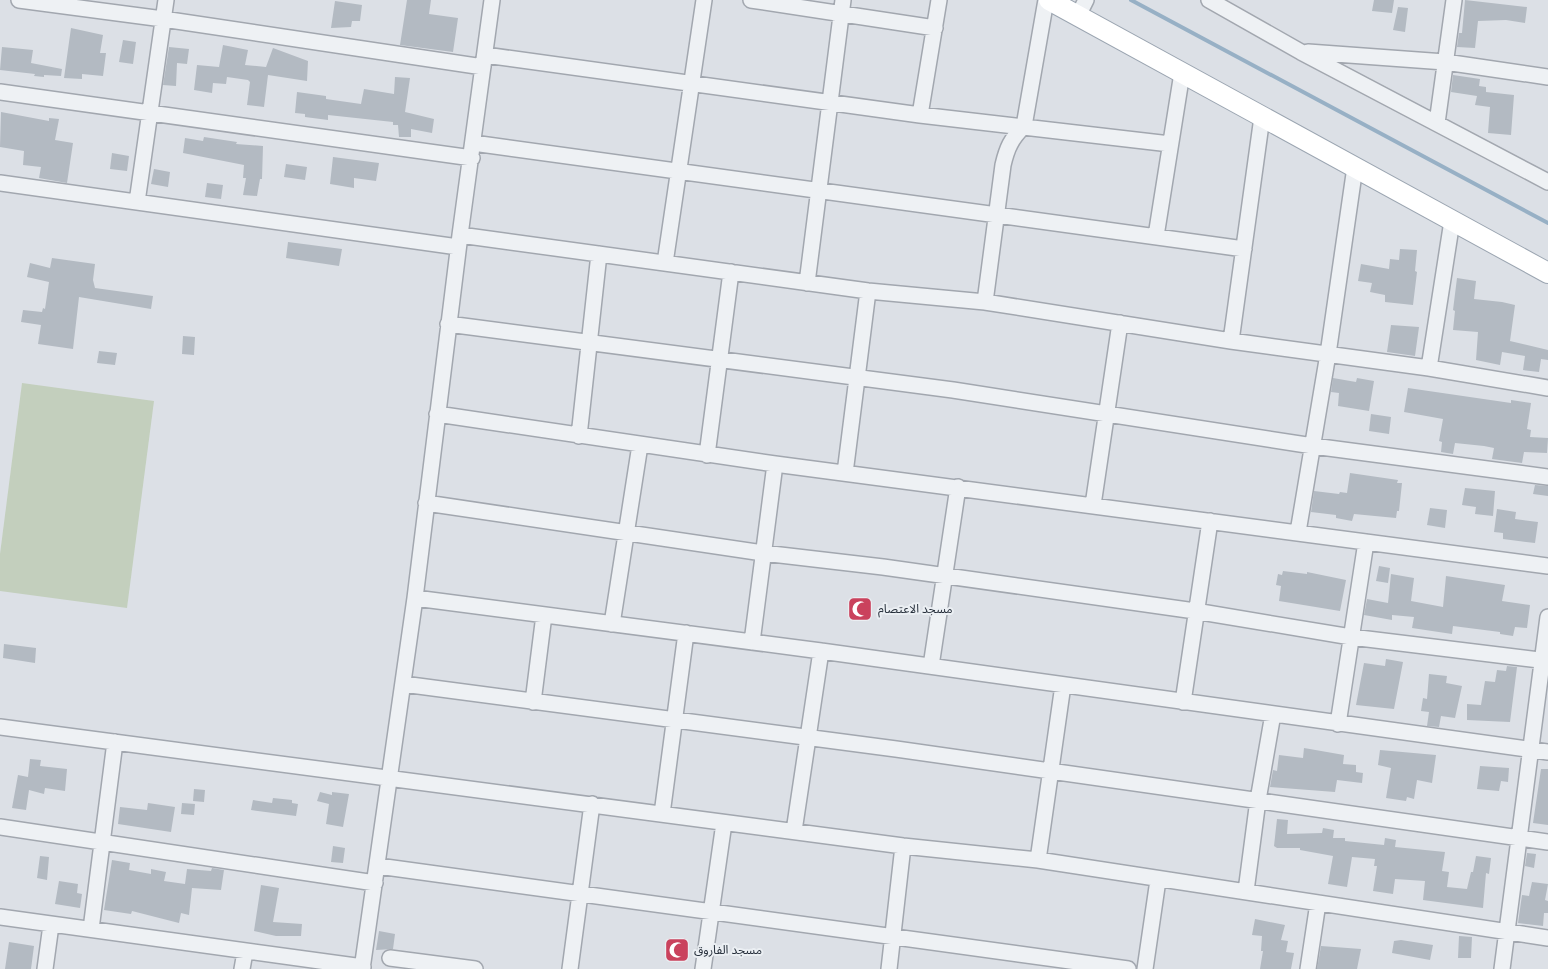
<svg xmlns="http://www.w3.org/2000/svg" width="1548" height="969" viewBox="0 0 1548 969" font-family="Raleway,'Noto Sans Arabic',sans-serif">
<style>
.green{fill:#c3cfbd}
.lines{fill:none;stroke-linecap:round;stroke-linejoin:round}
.stream{stroke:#97b0c5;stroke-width:4}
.building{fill:#b3bac2}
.minor-casing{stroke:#a2a7af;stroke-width:18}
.major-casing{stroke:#9ba5b1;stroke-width:22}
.minor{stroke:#eef1f4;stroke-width:15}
.major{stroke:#fff;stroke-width:20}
.labels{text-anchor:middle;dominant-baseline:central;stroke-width:4;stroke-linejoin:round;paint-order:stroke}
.poi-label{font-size:12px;fill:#262f3b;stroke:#ebeff3;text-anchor:start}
</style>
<rect width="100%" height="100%" fill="#dce0e6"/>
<!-- green -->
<path class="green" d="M22,383L154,401L127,608L0,591V554Z"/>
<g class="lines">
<!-- stream -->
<path class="stream" d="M1131,0L1548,223"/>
</g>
<!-- building -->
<path class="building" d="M407,0H431L429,14L458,18L453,52L400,45Z
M1374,0H1394L1392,13L1372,11Z
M1465,0L1527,7L1525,23L1506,20L1478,21L1475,48L1457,47L1459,33H1462Z
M335,1L362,5L360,21H352L351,27L331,28Z
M1398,7L1408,8L1405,32L1393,30Z
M71,28L103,35L100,53H106L103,76L82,74V79L64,78Z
M123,40L136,42L133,64L119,62Z
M223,45L248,50L245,65L266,67L273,48L308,61L307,81L268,75L264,107L247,105L250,82L248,80L227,77L226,84L213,83L212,93L194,90L197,65L219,67Z
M2,47L33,50L31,63L62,69L61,76L44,75V77L34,76L35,74L0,70Z
M169,47L189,49L187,64L177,63L176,86L163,85Z
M1453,75L1480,79L1479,86L1486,87V92L1514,95L1511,135L1488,133L1490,107L1475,105L1477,96L1451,92Z
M395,77L410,78L405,112L434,119L432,133L411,129V137H399L398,125H393V122L328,115V120L305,117V114L295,113L297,92L326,96V99L361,104L364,89L394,94Z
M1,112L49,121V118L59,119L55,140L73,143L67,183L39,178L41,167L23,165L24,151L0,147Z
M204,137L237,142L236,144L263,146L262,179H260L257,196L243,195L246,178H243L244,165L183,153L185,138L203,141Z
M112,153L129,156L127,171L110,169Z
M333,157L379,163L376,181L354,178V188L330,184Z
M286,164L307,167L305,180L284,177Z
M154,169L170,172L168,187L151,184Z
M207,183L223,185L221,199L205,197Z
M288,242L342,249L339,266L286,258Z
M1400,249L1417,250L1415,271L1417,272L1413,305L1385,302V295L1370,292L1372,283L1358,281L1361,264L1389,269L1390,259L1399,260Z
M52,258L95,264L93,280L95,288L153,296L151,309L79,297L73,349L38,344L41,325L21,322L23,310L42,312L43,308L45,309L49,282L27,277L30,263L50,268Z
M1457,278L1476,281L1474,299L1502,302L1515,305L1510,341L1548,350V360L1541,359L1539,372L1523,370L1525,356L1502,352L1500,365L1476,360L1478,332L1453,330L1455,311L1453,310Z
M1391,325L1419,327L1415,356L1387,352Z
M183,336L195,337L194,355L182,354Z
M99,351L117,353L115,365L97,363Z
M1333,378L1356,382L1357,378L1374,381L1369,411L1338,406L1339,393L1331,392Z
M1408,388L1511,403V400L1531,403L1527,429L1531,430L1530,437L1548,438L1547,453L1524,452L1522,463L1492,459L1494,448L1484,446L1455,443L1453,454L1441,452L1442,442L1439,441L1443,419L1404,412Z
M1371,414L1391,417L1389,434L1369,431Z
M1350,473L1398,480L1397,483H1402L1399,511H1397L1396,518L1354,514L1352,521L1336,518V515L1311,512L1314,491L1339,494L1340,492L1347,493Z
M1535,485L1548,486V496L1533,494Z
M1465,488L1495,491L1493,516L1475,514L1476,507L1462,505Z
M1430,508L1447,510L1445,528L1427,525Z
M1497,509L1516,512L1515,519L1538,522L1535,543L1503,539V533L1494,532Z
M1379,566L1390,568L1388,583L1376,581Z
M1283,571L1307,574V572L1346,580L1340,611L1279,601L1281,586L1276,585L1278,574L1282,575Z
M1391,574L1414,578L1411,601L1443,607L1446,576L1505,585L1502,601L1530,605L1527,628L1515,627L1513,636L1500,634V632L1453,626L1452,634L1412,628L1414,617L1392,615V620L1364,615L1367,599L1388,603Z
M4,644L36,648L35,663L3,658Z
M1386,659L1403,662L1394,709L1356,705L1364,663L1385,666Z
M1507,666L1517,667L1510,722L1467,720V704L1481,705L1485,681L1495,682L1497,670L1506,671Z
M1429,674L1447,676L1446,683L1462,686L1455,718L1441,716L1439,727L1427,726L1429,712L1421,711L1423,698L1427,699Z
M1304,748L1344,755L1343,764L1356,765V772L1363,773L1362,783L1337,780L1335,792L1270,787L1273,770L1277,771L1279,755L1303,758Z
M1380,750L1436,755L1432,783L1417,780L1414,799L1407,797L1406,801L1386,798L1391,768L1378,765Z
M30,759L41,760L40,766L67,769L65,791L45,788L44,794L29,790L26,810L12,808L18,775L28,777Z
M1480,766L1509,768L1508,782L1501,781L1499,791L1477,789Z
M1541,769H1548V825L1533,823Z
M194,789L205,790L204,802L193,801Z
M320,792L332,795V792L349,794L343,827L326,824L329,804L317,801Z
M273,798L292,800V803L298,804L296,816L251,810L253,800L272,803Z
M148,803L175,807L171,832L118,824L120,807L147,810Z
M182,803L195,804L194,815L181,814Z
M1277,819L1288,820L1287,834L1322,833L1323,828L1334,830L1333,838H1345V841L1384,845L1385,838L1396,840L1395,847L1445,852L1442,871L1449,872L1447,887L1467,889L1471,872H1473L1476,856L1491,858L1489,874L1486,873L1483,908L1423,900L1425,881L1395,879L1393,894L1373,891L1377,866H1374L1375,859L1352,857L1347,887L1328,884L1333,856L1300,850V848H1277L1274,846Z
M333,846L345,848L343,863L331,862Z
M1527,853L1536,854L1534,868L1525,866Z
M40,856L49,857L47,880L37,878Z
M112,860L130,863L129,870L151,874V869L166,872L164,881L185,884L187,869L211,871L212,868L224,870L221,890L192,888L189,915L181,913L179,923L132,911L131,914L104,910Z
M59,881L78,884L77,893L82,894L80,908L55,904Z
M1532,882L1548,884L1545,900L1548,901V913H1544L1543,926L1518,923L1522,895L1529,896Z
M261,885L279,888L273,922L302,924L301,936H276L254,931Z
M1255,919L1285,925L1281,940L1288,941L1286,952L1294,953L1291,969H1260L1263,951H1261L1262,936L1252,935Z
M379,931L395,934L393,949L376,950Z
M1459,936L1472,937L1471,958H1458Z
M1401,940L1433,945L1430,960L1392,953L1394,941Z
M9,942L34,946L31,969H5Z
M1321,946L1361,949L1357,969H1317Z"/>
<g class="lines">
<defs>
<path id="minor" d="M19,0L163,19L483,67
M751,0L935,28
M1209,0L1301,52L1548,182
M1078,16L1086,0
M1308,52L1445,62L1548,77
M485,55L920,115L1170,144
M0,92L472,158
M920,115L939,0
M1437,123L1454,0
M473,143L1244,249
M0,183L458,247
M137,202L166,0
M460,235L868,291L985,302L1231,341L1429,368L1548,388
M1156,236L1182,73
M665,263L704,0
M807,283L843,0
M985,302L1003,165C1007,148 1011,139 1024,126L1046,0
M448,324L953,390L1313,446L1548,477
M1231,341L1262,117
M1429,368L1452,221
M437,414L775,464L1548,566
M579,436L599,254
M707,455L731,272
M845,473L868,291
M426,503L763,553L883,567L1195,611L1351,637L1548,661
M1093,505L1120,323
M1298,532L1328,354L1355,167
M415,598L821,651L1548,752
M612,624L640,445
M752,642L775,464
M931,666L958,487
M403,684L896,749L1548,842
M533,702L544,615
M1183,702L1210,521
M1338,724L1366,542
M0,727L903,846L1038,860L1548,938
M662,814L686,633
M0,827L375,883
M794,831L821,651
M1038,860L1063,685
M378,866L1128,969
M1246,891L1258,800L1273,714
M0,917L363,967
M91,929L115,742
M390,958L475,969
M45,969L51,925
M242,969L245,952
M362,969L415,598L460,235L492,0
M570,969L592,804
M703,969L724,823
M889,969L903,846
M1145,969L1158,880
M1308,969L1318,903
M1502,969L1548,617"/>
<path id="major" d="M1049,0L1548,273"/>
</defs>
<!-- minor casing -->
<use href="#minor" class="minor-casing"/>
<!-- major casing -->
<use href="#major" class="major-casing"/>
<!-- minor -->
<use href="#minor" class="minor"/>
<!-- major -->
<use href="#major" class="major"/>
</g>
<!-- icons -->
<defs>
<symbol id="mosque-square" viewBox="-11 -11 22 22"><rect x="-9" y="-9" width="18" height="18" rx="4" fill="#ca425d" stroke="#ebeff3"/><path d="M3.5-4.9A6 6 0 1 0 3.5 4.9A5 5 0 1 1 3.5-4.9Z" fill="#fff"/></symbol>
</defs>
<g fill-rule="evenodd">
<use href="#mosque-square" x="846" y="595" width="28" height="28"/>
<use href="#mosque-square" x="663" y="936" width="28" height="28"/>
</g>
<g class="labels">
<!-- poi labels -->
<g class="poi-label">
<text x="878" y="609">مسجد الاعتصام</text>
<text x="694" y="950">مسجد الفاروق</text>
</g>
</g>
</svg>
